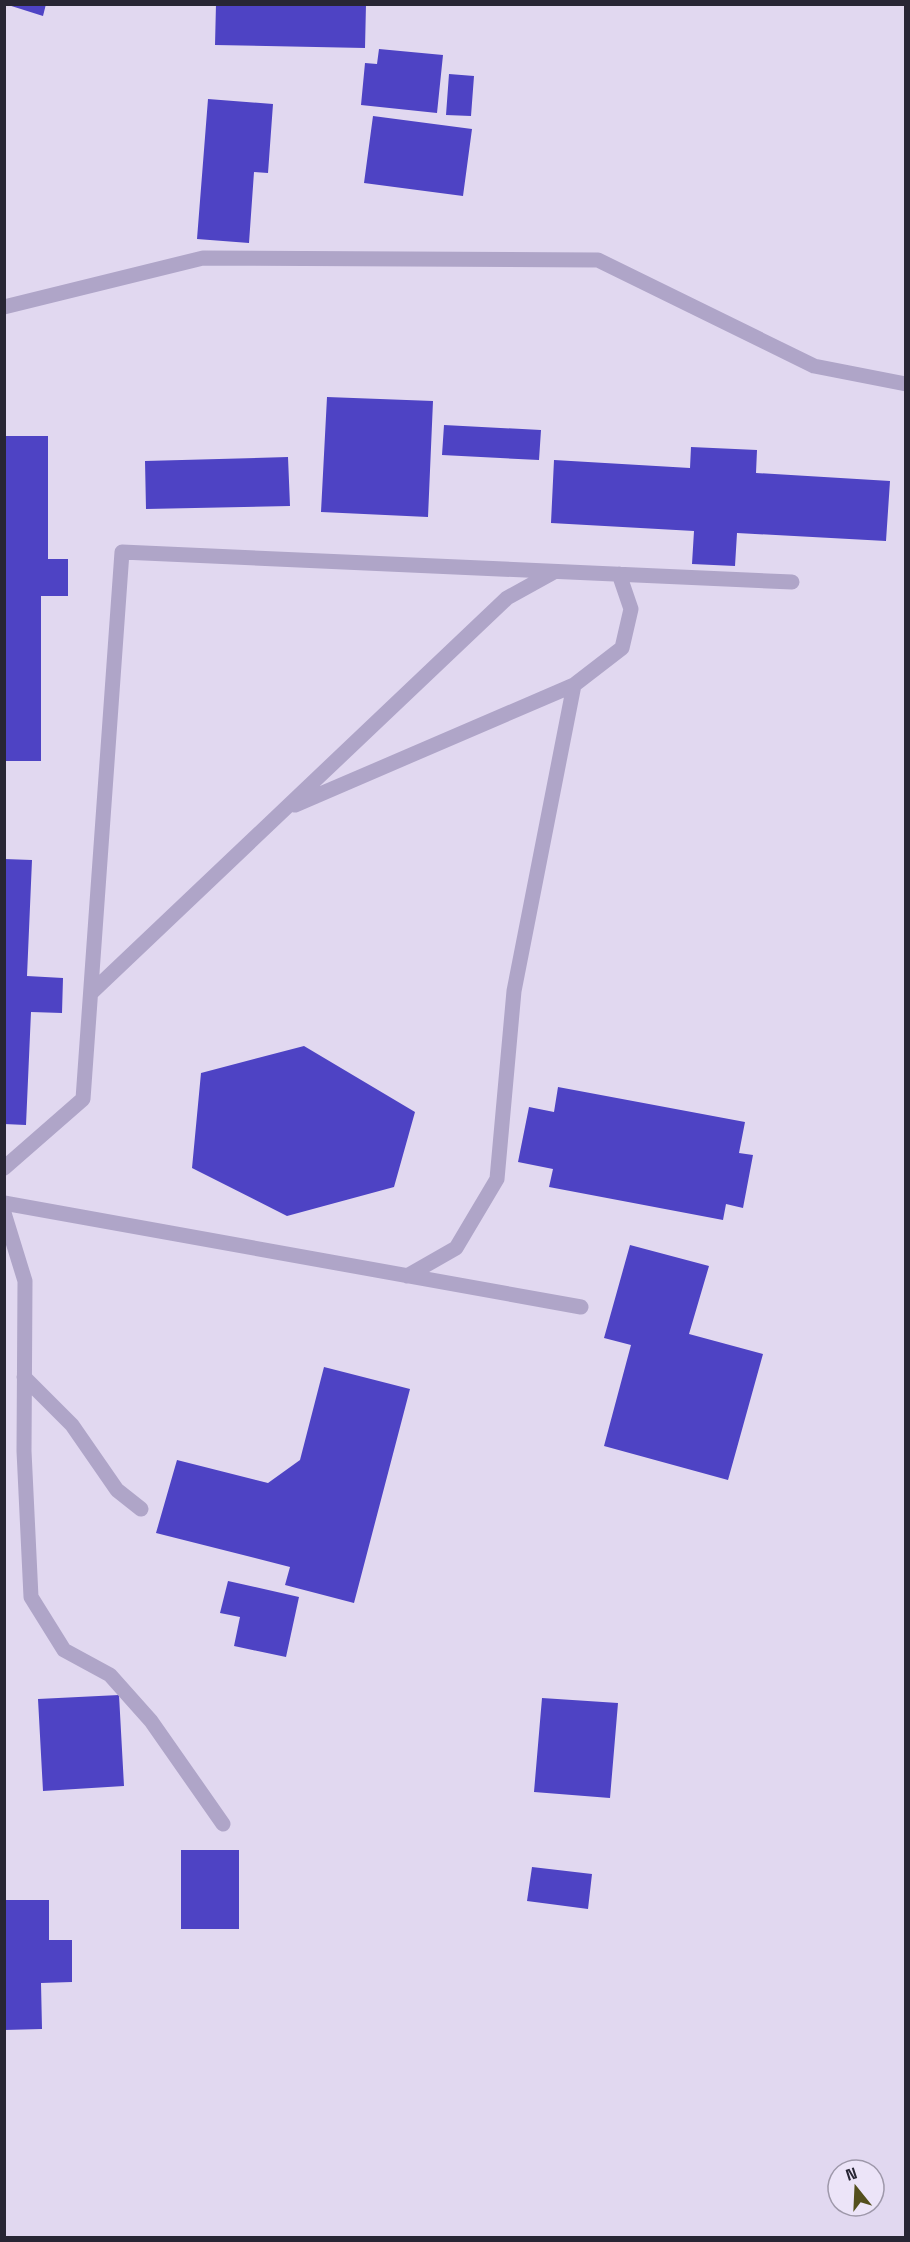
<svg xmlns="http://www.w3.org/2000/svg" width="910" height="2242" viewBox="0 0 910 2242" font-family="'Space Grotesk',sans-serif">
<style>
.building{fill:#4e43c4}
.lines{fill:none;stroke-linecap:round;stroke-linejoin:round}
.minor{stroke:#afa5c8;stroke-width:15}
</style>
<rect width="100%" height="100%" fill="#e1d8f0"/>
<!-- building -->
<path class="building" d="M5,4H46L43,16Z
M216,4H366L365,48L215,45Z
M379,49L443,55L437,113L361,105L365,63L377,64Z
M449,74L474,76L471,116L446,115Z
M208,99L273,104L268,173L254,172L249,243L197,239Z
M373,116L472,129L463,196L364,183Z
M327,397L433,401L428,517L321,512Z
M444,425L541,430L539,460L442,455Z
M4,436H48V559H68V596H41V761H4Z
M691,447L757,450L756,473L890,481L886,541L737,533L735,566L692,564L694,531L551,523L554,460L690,468Z
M288,457L290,506L146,509L145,461Z
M4,859L32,860L27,976L63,978L62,1013L31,1012L26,1125L4,1124Z
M304,1046L415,1112L394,1187L287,1216L192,1168L201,1073Z
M558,1087L745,1122L739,1153L753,1155L743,1208L726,1204L723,1220L549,1187L553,1169L518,1162L529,1107L554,1112Z
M630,1245L709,1266L689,1334L763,1354L728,1480L604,1446L631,1345L604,1338Z
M324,1367L410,1389L354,1603L285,1585L290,1567L156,1533L177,1460L268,1483L300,1460Z
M228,1581L299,1597L286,1657L234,1646L240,1617L220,1613Z
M119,1695L124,1786L43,1791L38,1699Z
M542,1698L618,1703L610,1798L534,1792Z
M181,1850H239V1929H181Z
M532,1867L592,1874L588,1909L527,1901Z
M4,1900H49V1940H72V1982L41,1983L42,2029L4,2030Z"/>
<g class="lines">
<!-- minor -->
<path class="minor" d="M4,307L203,258L598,260L814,366L906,384
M295,805L574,685L622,648L631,609L619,574
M91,993L507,598L554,572
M4,1168L83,1099L122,552L792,582
M4,1203L581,1307
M4,1213L25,1281L24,1451L31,1597L64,1650L110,1675L151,1721L223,1824
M407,1276L456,1248L497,1179L514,991L574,685
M24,1377L72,1425L117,1490L141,1509"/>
</g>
<!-- border -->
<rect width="910" height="2242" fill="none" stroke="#282634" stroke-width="12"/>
<!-- north arrow -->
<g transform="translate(856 2188) rotate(342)"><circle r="28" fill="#ece4f8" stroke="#9e98aa" stroke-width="1.5"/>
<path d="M0-4.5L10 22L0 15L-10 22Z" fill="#544f1d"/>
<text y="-9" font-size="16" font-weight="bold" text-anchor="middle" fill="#282634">N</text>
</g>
</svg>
